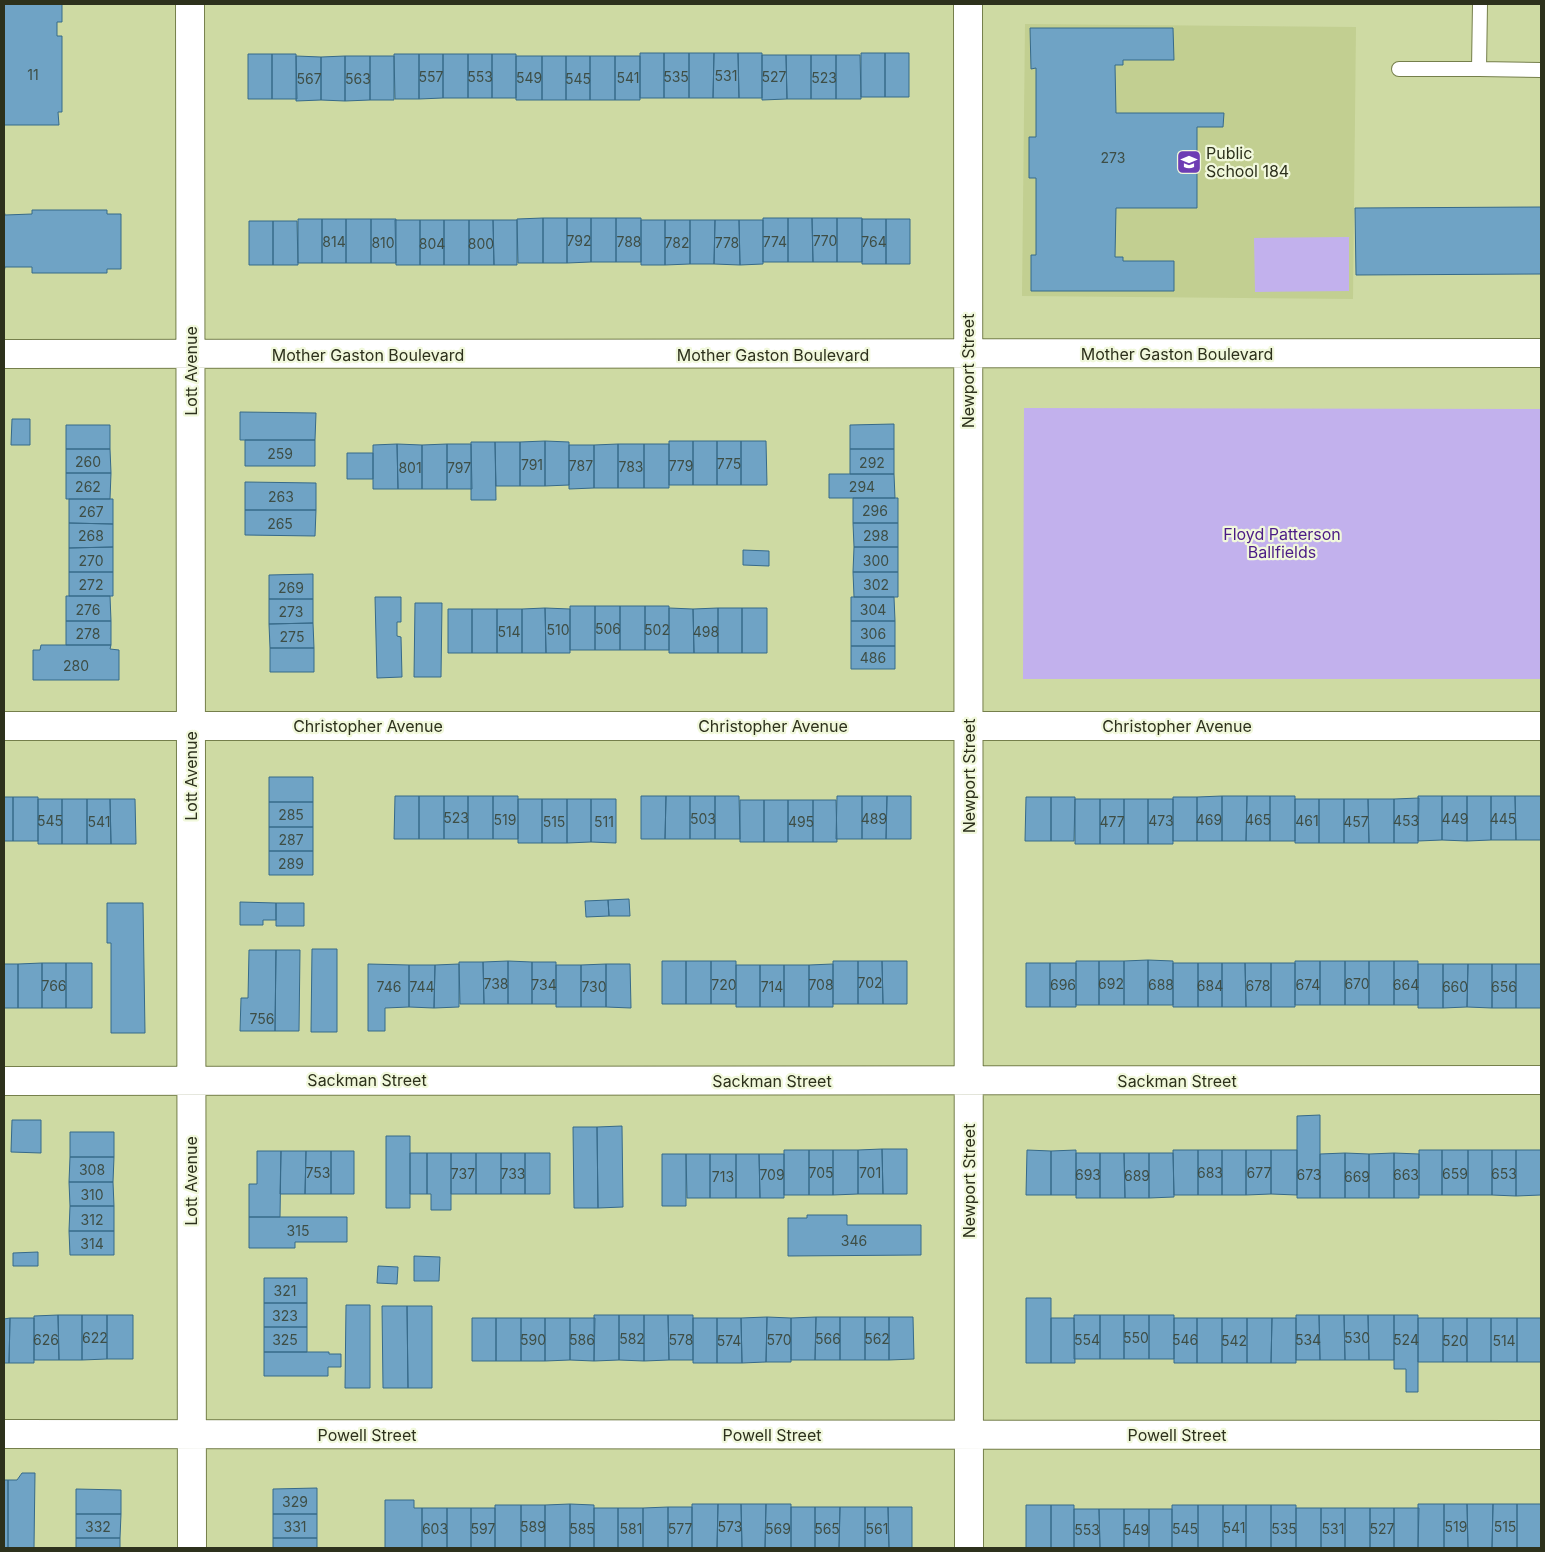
<svg xmlns="http://www.w3.org/2000/svg" width="1545" height="1552" viewBox="0 0 1545 1552" font-family="Inter,sans-serif">
<style>
.built{fill:#c2cf91}
.green{fill:#c2b1ed}
.building{fill:#6fa3c5;stroke:#376a89}
.lines{fill:none;stroke-linecap:round;stroke-linejoin:round}
.lane-casing{stroke:#757f4b;stroke-width:16}
.street-casing{stroke:#757f4b;stroke-width:30}
.lane{stroke:#fff;stroke-width:14}
.street{stroke:#fff;stroke-width:28}
.labels{text-anchor:middle;dominant-baseline:central;stroke-width:4.5;stroke-linejoin:round;paint-order:stroke}
.number-label{font-size:14px;fill:#3e4e46}
.poi-label{font-size:16px;fill:#2d311c;stroke:#f1f8dc;text-anchor:start}
.street-label{font-size:16px;fill:#2d311c;stroke:#f1f8dc}
.park-label{font-size:16px;fill:#4b1b85;stroke:#f1f8dc}
</style>
<rect width="100%" height="100%" fill="#cedaa3"/>
<!-- built -->
<path class="built" d="M1025,24L1356,27L1353,299L1022,296Z"/>
<!-- green -->
<path class="green" d="M1349,237V291L1255,292L1254,238Z
M1024,408L1541,409V679H1023Z"/>
<!-- building -->
<path class="building" d="M4,4H62V22H57V36H62V112H58L59,125H4Z
M1030,28H1173L1174,60H1123V65H1115L1116,113H1224L1223,127H1197V208H1116L1115,257H1123V261H1174V291H1031V255H1036V178H1029V137H1036V68L1031,69Z
M640,53H664V98H640Z
M664,53H689V98H664Z
M689,53H714L713,98H689Z
M714,53H738L739,98H713Z
M738,53H762V98H739Z
M861,53H885V97H861Z
M885,53H909V97H885Z
M248,54H272V99H248Z
M272,54H296L297,99H272Z
M394,54H419V99H395Z
M419,54H443V98L419,99Z
M443,54H468V98H443Z
M468,54H492V98H468Z
M492,54H516V98H492Z
M762,55H786L787,99L762,100Z
M786,55H811V99H787Z
M811,55H836V99H811Z
M836,55H860L861,99H836Z
M296,56L321,57V100L296,101Z
M345,56H370V100L345,101Z
M345,56V101L321,100V57Z
M370,56H394V100H370Z
M516,56H542V100H516Z
M542,56H566V100H542Z
M566,56H590V100H566Z
M590,56H615V100H590Z
M615,56H640V100H615Z
M1541,207V274L1356,275L1355,208Z
M4,210L5,215L32,214V210H107V214H121V269H107V273H32V267H5L4,273Z
M543,218H567V263H543Z
M543,218V263H518L517,219Z
M567,218H591V262L567,263Z
M591,218H616V262H591Z
M616,218H641V262H616Z
M763,218H788V262H763Z
M788,218H812L813,262H788Z
M812,218H837V262H813Z
M837,218H862V262H837Z
M298,219H322V263H298Z
M322,219H346V263H322Z
M346,219H371V263H346Z
M371,219H396V263H371Z
M862,219H886V264H862Z
M886,219H910V264H886Z
M395,220H420V265H396Z
M420,220H444V265H420Z
M444,220H469V265H444Z
M469,220H493L494,265H469Z
M493,220H517V265H494Z
M641,220H665V265H641Z
M665,220H690V264L665,265Z
M690,220H715L714,264H690Z
M715,220H739L740,265L714,264Z
M739,220H763V264L740,265Z
M249,221H273V265H249Z
M273,221H297L298,265H273Z
M240,412L316,413L315,440H240Z
M12,419H30V445H11Z
M894,424V449H850V425Z
M66,425H110V449H66Z
M245,440H315V466H245Z
M545,441L569,442V485L545,486Z
M545,441V486H520V442Z
M669,441H693V485H669Z
M693,441H717V485H693Z
M717,441H741V485H717Z
M741,441H766L767,485H741Z
M471,442H495L496,500H471Z
M495,442H520V486H496Z
M397,444L422,445V489H398Z
M397,444L398,489H373V445Z
M447,444H471L472,489H447Z
M447,444V489H422V445Z
M618,444H644V488H618Z
M618,444V488H594V445Z
M644,444H669V488H644Z
M569,445H594V488L569,489Z
M66,449H110L111,473H66Z
M850,449H894V474H850Z
M347,453H373V479H347Z
M66,473H111L110,499H66Z
M829,474H894L895,498H829Z
M245,482L316,483V510H245Z
M853,498H898V523H853Z
M69,499H113V524L69,523Z
M245,510H316L315,536L245,535Z
M69,523L113,524V547L69,548Z
M853,523H898V547H854Z
M113,547V572H69V548Z
M854,547H898V572H853Z
M743,550L769,551V566L743,565Z
M69,572H113V596H69Z
M853,572H898V597H854Z
M313,574V599H269V575Z
M66,596H110L111,621H66Z
M375,597H401V622H397V636L401,637L402,677L377,678Z
M851,597H894L895,621H851Z
M269,599H313V623L269,624Z
M415,603H442L441,677H414Z
M570,606H595V650H570Z
M595,606H620V650H595Z
M620,606H645V650H620Z
M645,606H669V650H645Z
M545,608L570,609V653H546Z
M545,608L546,653H522V609Z
M669,608L693,609L694,653H669Z
M718,608V653H694L693,609Z
M718,608H742V653H718Z
M742,608H767V653H742Z
M448,609H472V653H448Z
M472,609H497V653H472Z
M497,609H522V653H497Z
M66,621H111V645H66Z
M851,621H895V646H851Z
M313,623L314,648H270L269,624Z
M41,645H111L110,649L119,650V680H33V650H40Z
M851,646H895V669H851Z
M270,648H314V672H270Z
M269,777H313V802H269Z
M395,796H419V839H394Z
M419,796H444V839H419Z
M444,796H468V839H444Z
M468,796H493V839H468Z
M493,796H518V839H493Z
M641,796H666L665,839H641Z
M666,796H690V839H665Z
M690,796H715V839H690Z
M715,796H739L740,839H715Z
M837,796H862V839H836Z
M862,796H887L886,839H862Z
M887,796H911V839H886Z
M1222,796H1247L1246,841H1222Z
M1222,796V841H1197V797Z
M1247,796H1270V841H1246Z
M1270,796H1295V841H1270Z
M1418,796H1442V840L1418,841Z
M1442,796H1467V841L1442,840Z
M1467,796H1491V840L1467,841Z
M1491,796H1515L1516,840H1491Z
M1515,796H1541V840H1516Z
M4,797H13V841H4Z
M13,797H38V841H13Z
M1026,797H1051V841H1025Z
M1051,797H1075L1074,841H1051Z
M1173,797H1197V841H1173Z
M1419,798L1418,843H1394V799Z
M38,799H62V844H38Z
M62,799H87V844H62Z
M87,799H110L111,844H87Z
M110,799H135L136,844H111Z
M518,799H542V843H518Z
M542,799H567V843H542Z
M567,799H591V842L567,843Z
M591,799H616V843L591,842Z
M1075,799H1100V844H1075Z
M1100,799H1124V844H1100Z
M1124,799H1148V844H1124Z
M1148,799H1173V844H1148Z
M1295,799H1319V843H1295Z
M1319,799H1344V843H1319Z
M1344,799H1368L1369,843H1344Z
M1368,799H1394V843H1369Z
M740,800H764V842H740Z
M764,800H788V842H764Z
M788,800H813V842H788Z
M813,800H836L837,842H813Z
M269,802H313V827H269Z
M269,827H313V851H269Z
M269,851H313V875H269Z
M629,899L630,916H609L608,900Z
M608,900L609,916L586,917L585,901Z
M240,902L276,903V920H263V925H240Z
M107,903H143L145,1033H111V943H107Z
M276,903H304V926H276Z
M312,949H337V1032H311Z
M249,950H276L275,1031H240L241,998H248Z
M276,950H300L299,1031H275Z
M1148,960L1173,961V1005H1148Z
M1148,960V1005H1124V961Z
M508,961L532,962V1004H508Z
M508,961V1004H484L483,962Z
M662,961H686V1004H662Z
M686,961H711V1004H686Z
M711,961H736V1004H711Z
M833,961H858V1004H833Z
M858,961H882L883,1004H858Z
M882,961H907V1004H883Z
M1076,961H1099V1005H1076Z
M1099,961H1124V1005H1099Z
M1295,961H1320V1005H1295Z
M1320,961H1345V1005H1320Z
M1345,961H1369V1005H1345Z
M1369,961H1394V1005H1369Z
M1394,961H1418V1005H1394Z
M459,962H483L484,1004H460Z
M532,962H556V1004H532Z
M42,963H66V1008H42Z
M42,963V1008H18V964Z
M66,963H92V1008H66Z
M1026,963H1050V1007H1026Z
M1050,963H1076V1007H1050Z
M1173,963H1198V1007H1173Z
M1198,963H1222V1007H1198Z
M1222,963H1245L1246,1007H1222Z
M1245,963H1271V1007H1246Z
M1271,963H1295V1007H1271Z
M4,964H18V1008H4Z
M368,964L409,965V1007L385,1008V1031H368Z
M459,964V1007L434,1008L435,965Z
M606,964H630L631,1008L606,1007Z
M606,964V1007H581V965Z
M833,964V1007H809V965Z
M1418,964H1443V1008H1418Z
M1443,964H1468L1467,1007L1443,1008Z
M1468,964H1492V1008L1467,1007Z
M1492,964H1516V1008H1492Z
M1516,964H1541V1008H1516Z
M409,965H435L434,1008L409,1007Z
M556,965H581V1007H556Z
M736,965H760V1007H736Z
M760,965H784V1007H760Z
M784,965H809V1007H784Z
M1320,1115V1198H1297V1116Z
M12,1120H41V1153L11,1152Z
M622,1126L623,1207L598,1208L597,1127Z
M573,1127H597L598,1208H574Z
M70,1132H114V1157H70Z
M386,1136H410V1208H386Z
M882,1149L883,1194H858V1150Z
M882,1149H907V1194H883Z
M784,1150H809V1195H784Z
M809,1150H833V1195H809Z
M833,1150H858V1194L833,1195Z
M1027,1150L1051,1151V1195H1026Z
M1076,1150V1195H1051V1151Z
M1173,1150H1198V1195H1174Z
M1198,1150H1222V1195H1198Z
M1222,1150H1246V1195H1222Z
M1246,1150H1271V1194L1246,1195Z
M1271,1150H1297V1195L1271,1194Z
M1419,1150H1442V1195H1419Z
M1442,1150H1468V1195H1442Z
M1468,1150H1492V1195H1468Z
M1492,1150H1516V1196L1492,1195Z
M1516,1150H1541V1195L1516,1196Z
M257,1151H281L280,1217H249V1184H257Z
M281,1151H306L305,1194H280Z
M306,1151H331V1194H305Z
M331,1151H354V1194H331Z
M410,1153H427V1194H410Z
M427,1153H451V1210H431V1194H427Z
M451,1153H476V1194H451Z
M476,1153H501V1194H476Z
M501,1153H525V1194H501Z
M525,1153H550V1194H525Z
M1076,1153H1100V1198H1076Z
M1100,1153H1124L1125,1198H1100Z
M1124,1153H1149V1198H1125Z
M1149,1153H1173L1174,1197L1149,1198Z
M1345,1153L1369,1154V1198H1345Z
M1345,1153V1198H1320V1154Z
M1394,1153L1419,1154V1198H1394Z
M1394,1153V1198H1369V1154Z
M662,1154H686V1206H662Z
M686,1154H710V1198H687Z
M710,1154H736V1198H710Z
M736,1154H759L760,1198H736Z
M759,1154H784V1198H760Z
M70,1157H114L113,1182H69Z
M69,1182H113L114,1206H70Z
M70,1206H114V1231H69Z
M807,1215H847V1225H921V1255L788,1256V1218H807Z
M249,1217H347V1242H295V1248H249Z
M69,1231H114V1255H70Z
M38,1252V1266H13V1253Z
M414,1256L440,1257L439,1281H414Z
M378,1266L398,1267L397,1284L377,1283Z
M264,1278H307V1303H264Z
M1026,1298H1051V1363H1026Z
M264,1303H307V1327H264Z
M346,1305H370V1388H345Z
M382,1306H407L408,1388H383Z
M407,1306H432V1388H408Z
M58,1315H82V1360H59Z
M58,1315L59,1360H34V1316Z
M82,1315H107V1359L82,1360Z
M107,1315H133V1359H107Z
M594,1315H619V1360L594,1361Z
M619,1315H644V1361L619,1360Z
M644,1315H668L669,1360L644,1361Z
M668,1315H693V1360H669Z
M1074,1315H1100V1359H1074Z
M1100,1315H1124V1359H1100Z
M1124,1315H1149V1359H1124Z
M1149,1315H1174V1359H1149Z
M1296,1315H1319L1320,1360H1296Z
M1319,1315H1344L1345,1360H1320Z
M1344,1315H1368L1369,1360H1345Z
M1368,1315H1394V1360H1369Z
M1394,1315H1418V1392H1406V1369H1394Z
M767,1317L791,1318V1362H766Z
M767,1317L766,1362L742,1363L741,1318Z
M816,1317H840V1360H815Z
M816,1317L815,1360H791V1318Z
M840,1317H865V1360H840Z
M865,1317H889V1360H865Z
M889,1317H913L914,1359L889,1360Z
M10,1318H34V1363H9Z
M10,1318L9,1363H4V1319Z
M472,1318H496V1361H472Z
M496,1318H521V1361H496Z
M521,1318H545V1361H521Z
M545,1318H570V1360L545,1361Z
M570,1318H595L594,1361L570,1360Z
M693,1318H717V1363H693Z
M717,1318H741L742,1363H717Z
M1051,1318H1074L1075,1363H1051Z
M1174,1318H1197V1363H1174Z
M1197,1318H1222V1363H1197Z
M1222,1318H1247V1363H1222Z
M1247,1318H1272L1271,1363H1247Z
M1272,1318H1296V1363H1271Z
M1418,1318H1443V1362H1418Z
M1443,1318H1467V1362H1443Z
M1467,1318H1491V1362H1467Z
M1491,1318H1517V1362H1491Z
M1517,1318H1541V1362H1517Z
M264,1327H307V1352H264Z
M264,1352H329V1354H341V1367H328V1376H264Z
M22,1473H35L34,1548H8V1480H17Z
M4,1480H8V1548H4Z
M317,1488V1514H273V1489Z
M76,1489L121,1490V1514H76Z
M385,1500H414V1508H422V1548H385Z
M570,1504L594,1505V1548H570Z
M570,1504V1548H545V1505Z
M692,1504H718L717,1548H692Z
M718,1504H741L742,1548H717Z
M741,1504H766L765,1548H742Z
M766,1504H791V1548H765Z
M1418,1504H1444V1548H1418Z
M1444,1504H1467L1468,1548H1444Z
M1467,1504H1493L1492,1548H1468Z
M1493,1504H1517V1548H1492Z
M1517,1504H1541V1548H1517Z
M495,1505H521V1548H495Z
M521,1505H545V1548H521Z
M1026,1505H1051V1548H1026Z
M1051,1505H1074V1548H1051Z
M1172,1505H1198V1548H1172Z
M1198,1505H1223V1548H1198Z
M1223,1505H1246V1548H1223Z
M1246,1505H1271V1548H1246Z
M1271,1505H1296V1548H1271Z
M668,1507H692V1548H668Z
M668,1507V1548H643V1508Z
M791,1507H815V1548H791Z
M815,1507H840L839,1548H815Z
M840,1507H865V1548H839Z
M865,1507H888L889,1548H865Z
M888,1507H912V1548H889Z
M422,1508H447V1548H422Z
M447,1508H471V1548H447Z
M471,1508H495V1548H471Z
M594,1508H618V1548H594Z
M618,1508H643V1548H618Z
M1296,1508H1321V1548H1296Z
M1321,1508H1345V1548H1321Z
M1345,1508H1370V1548H1345Z
M1370,1508H1394V1548H1370Z
M1394,1508H1419L1418,1548H1394Z
M1074,1509H1099L1100,1548H1074Z
M1099,1509H1124V1548H1100Z
M1124,1509H1149V1548H1124Z
M1149,1509H1172V1548H1149Z
M76,1514H121L120,1538H76Z
M273,1514H317V1538H273Z
M76,1538H120V1548H76Z
M273,1538H317V1548H273Z"/>
<g class="lines">
<defs>
<path id="lane" d="M1399,69H1479L1480,4
M1479,69L1541,70"/>
<path id="street" d="M190,4L192,1548
M968,4L969,1548
M4,354L1541,353
M4,726H1541
M4,1081L1541,1080
M4,1434L1541,1435"/>
</defs>
<!-- lane casing -->
<use href="#lane" class="lane-casing"/>
<!-- street casing -->
<use href="#street" class="street-casing"/>
<!-- lane -->
<use href="#lane" class="lane"/>
<!-- street -->
<use href="#street" class="street"/>
</g>
<!-- icons -->
<defs>
<symbol id="school-square" viewBox="-11 -11 22 22"><rect x="-9" y="-9" width="18" height="18" rx="4" fill="#6d3db4" stroke="#f1f8dc"/><path d="M0-5L7-2L0 1L-7-2ZM-4 1L0 2.5L4 1V4Q0 6-4 4Z" fill="#fff"/></symbol>
</defs>
<g fill-rule="evenodd">
<use href="#school-square" x="1175" y="148" width="28" height="28"/>
</g>
<g class="labels">
<!-- number labels -->
<g class="number-label">
<text x="33" y="74">11</text>
<text x="726" y="75">531</text>
<text x="431" y="76">557</text>
<text x="480" y="76">553</text>
<text x="676" y="76">535</text>
<text x="774" y="76">527</text>
<text x="529" y="77">549</text>
<text x="628" y="77">541</text>
<text x="824" y="77">523</text>
<text x="309" y="78">567</text>
<text x="358" y="78">563</text>
<text x="578" y="78">545</text>
<text x="1113" y="157">273</text>
<text x="579" y="240">792</text>
<text x="825" y="240">770</text>
<text x="334" y="241">814</text>
<text x="629" y="241">788</text>
<text x="775" y="241">774</text>
<text x="874" y="241">764</text>
<text x="383" y="242">810</text>
<text x="677" y="242">782</text>
<text x="727" y="242">778</text>
<text x="432" y="243">804</text>
<text x="481" y="243">800</text>
<text x="280" y="453">259</text>
<text x="88" y="461">260</text>
<text x="872" y="462">292</text>
<text x="729" y="463">775</text>
<text x="532" y="464">791</text>
<text x="581" y="465">787</text>
<text x="681" y="465">779</text>
<text x="631" y="466">783</text>
<text x="410" y="467">801</text>
<text x="459" y="467">797</text>
<text x="88" y="486">262</text>
<text x="862" y="486">294</text>
<text x="281" y="496">263</text>
<text x="875" y="510">296</text>
<text x="91" y="511">267</text>
<text x="280" y="523">265</text>
<text x="91" y="535">268</text>
<text x="876" y="535">298</text>
<text x="91" y="560">270</text>
<text x="876" y="560">300</text>
<text x="91" y="584">272</text>
<text x="876" y="584">302</text>
<text x="291" y="587">269</text>
<text x="88" y="609">276</text>
<text x="873" y="609">304</text>
<text x="291" y="611">273</text>
<text x="608" y="628">506</text>
<text x="558" y="629">510</text>
<text x="657" y="629">502</text>
<text x="509" y="631">514</text>
<text x="706" y="631">498</text>
<text x="88" y="633">278</text>
<text x="873" y="633">306</text>
<text x="292" y="636">275</text>
<text x="873" y="657">486</text>
<text x="76" y="665">280</text>
<text x="291" y="814">285</text>
<text x="456" y="817">523</text>
<text x="703" y="818">503</text>
<text x="874" y="818">489</text>
<text x="1455" y="818">449</text>
<text x="1503" y="818">445</text>
<text x="505" y="819">519</text>
<text x="1209" y="819">469</text>
<text x="1258" y="819">465</text>
<text x="50" y="820">545</text>
<text x="1161" y="820">473</text>
<text x="1307" y="820">461</text>
<text x="1406" y="820">453</text>
<text x="99" y="821">541</text>
<text x="554" y="821">515</text>
<text x="604" y="821">511</text>
<text x="801" y="821">495</text>
<text x="1112" y="821">477</text>
<text x="1356" y="821">457</text>
<text x="291" y="839">287</text>
<text x="291" y="863">289</text>
<text x="870" y="982">702</text>
<text x="496" y="983">738</text>
<text x="1111" y="983">692</text>
<text x="1357" y="983">670</text>
<text x="544" y="984">734</text>
<text x="724" y="984">720</text>
<text x="821" y="984">708</text>
<text x="1063" y="984">696</text>
<text x="1161" y="984">688</text>
<text x="1308" y="984">674</text>
<text x="1406" y="984">664</text>
<text x="54" y="985">766</text>
<text x="1210" y="985">684</text>
<text x="1258" y="985">678</text>
<text x="389" y="986">746</text>
<text x="422" y="986">744</text>
<text x="594" y="986">730</text>
<text x="772" y="986">714</text>
<text x="1455" y="986">660</text>
<text x="1504" y="986">656</text>
<text x="262" y="1018">756</text>
<text x="92" y="1169">308</text>
<text x="318" y="1172">753</text>
<text x="821" y="1172">705</text>
<text x="870" y="1172">701</text>
<text x="1210" y="1172">683</text>
<text x="1259" y="1172">677</text>
<text x="463" y="1173">737</text>
<text x="513" y="1173">733</text>
<text x="1455" y="1173">659</text>
<text x="1504" y="1173">653</text>
<text x="772" y="1174">709</text>
<text x="1088" y="1174">693</text>
<text x="1309" y="1174">673</text>
<text x="1406" y="1174">663</text>
<text x="1137" y="1175">689</text>
<text x="723" y="1176">713</text>
<text x="1357" y="1176">669</text>
<text x="92" y="1194">310</text>
<text x="92" y="1219">312</text>
<text x="298" y="1230">315</text>
<text x="854" y="1240">346</text>
<text x="92" y="1243">314</text>
<text x="285" y="1290">321</text>
<text x="285" y="1315">323</text>
<text x="95" y="1337">622</text>
<text x="1136" y="1337">550</text>
<text x="1357" y="1337">530</text>
<text x="632" y="1338">582</text>
<text x="828" y="1338">566</text>
<text x="877" y="1338">562</text>
<text x="46" y="1339">626</text>
<text x="285" y="1339">325</text>
<text x="533" y="1339">590</text>
<text x="582" y="1339">586</text>
<text x="681" y="1339">578</text>
<text x="779" y="1339">570</text>
<text x="1087" y="1339">554</text>
<text x="1185" y="1339">546</text>
<text x="1308" y="1339">534</text>
<text x="1406" y="1339">524</text>
<text x="729" y="1340">574</text>
<text x="1234" y="1340">542</text>
<text x="1455" y="1340">520</text>
<text x="1504" y="1340">514</text>
<text x="295" y="1501">329</text>
<text x="98" y="1526">332</text>
<text x="295" y="1526">331</text>
<text x="533" y="1526">589</text>
<text x="730" y="1526">573</text>
<text x="1456" y="1526">519</text>
<text x="1505" y="1526">515</text>
<text x="1234" y="1527">541</text>
<text x="435" y="1528">603</text>
<text x="483" y="1528">597</text>
<text x="582" y="1528">585</text>
<text x="631" y="1528">581</text>
<text x="680" y="1528">577</text>
<text x="778" y="1528">569</text>
<text x="827" y="1528">565</text>
<text x="877" y="1528">561</text>
<text x="1185" y="1528">545</text>
<text x="1284" y="1528">535</text>
<text x="1333" y="1528">531</text>
<text x="1382" y="1528">527</text>
<text x="1087" y="1529">553</text>
<text x="1136" y="1529">549</text>
</g>
<!-- poi labels -->
<g class="poi-label">
<text x="1206" y="153">Public<tspan x="1206" dy="18">School 184</tspan></text>
</g>
<!-- street labels -->
<g class="street-label">
<text x="1177" y="354">Mother Gaston Boulevard</text>
<text x="368" y="355">Mother Gaston Boulevard</text>
<text x="773" y="355">Mother Gaston Boulevard</text>
<text transform="translate(191 371) rotate(-90)">Lott Avenue</text>
<text transform="translate(968 371) rotate(-90)">Newport Street</text>
<text x="368" y="726">Christopher Avenue</text>
<text x="773" y="726">Christopher Avenue</text>
<text x="1177" y="726">Christopher Avenue</text>
<text transform="translate(191 776) rotate(-90)">Lott Avenue</text>
<text transform="translate(969 776) rotate(-90)">Newport Street</text>
<text x="367" y="1080">Sackman Street</text>
<text x="772" y="1081">Sackman Street</text>
<text x="1177" y="1081">Sackman Street</text>
<text transform="translate(191 1181) rotate(-90)">Lott Avenue</text>
<text transform="translate(969 1181) rotate(-90)">Newport Street</text>
<text x="367" y="1435">Powell Street</text>
<text x="772" y="1435">Powell Street</text>
<text x="1177" y="1435">Powell Street</text>
</g>
<!-- park labels -->
<g class="park-label">
<text x="1282" y="534">Floyd Patterson<tspan x="1282" dy="18">Ballfields</tspan></text>
</g>
</g>
<!-- border -->
<rect width="1545" height="1552" fill="none" stroke="#2d311c" stroke-width="10"/>
</svg>
